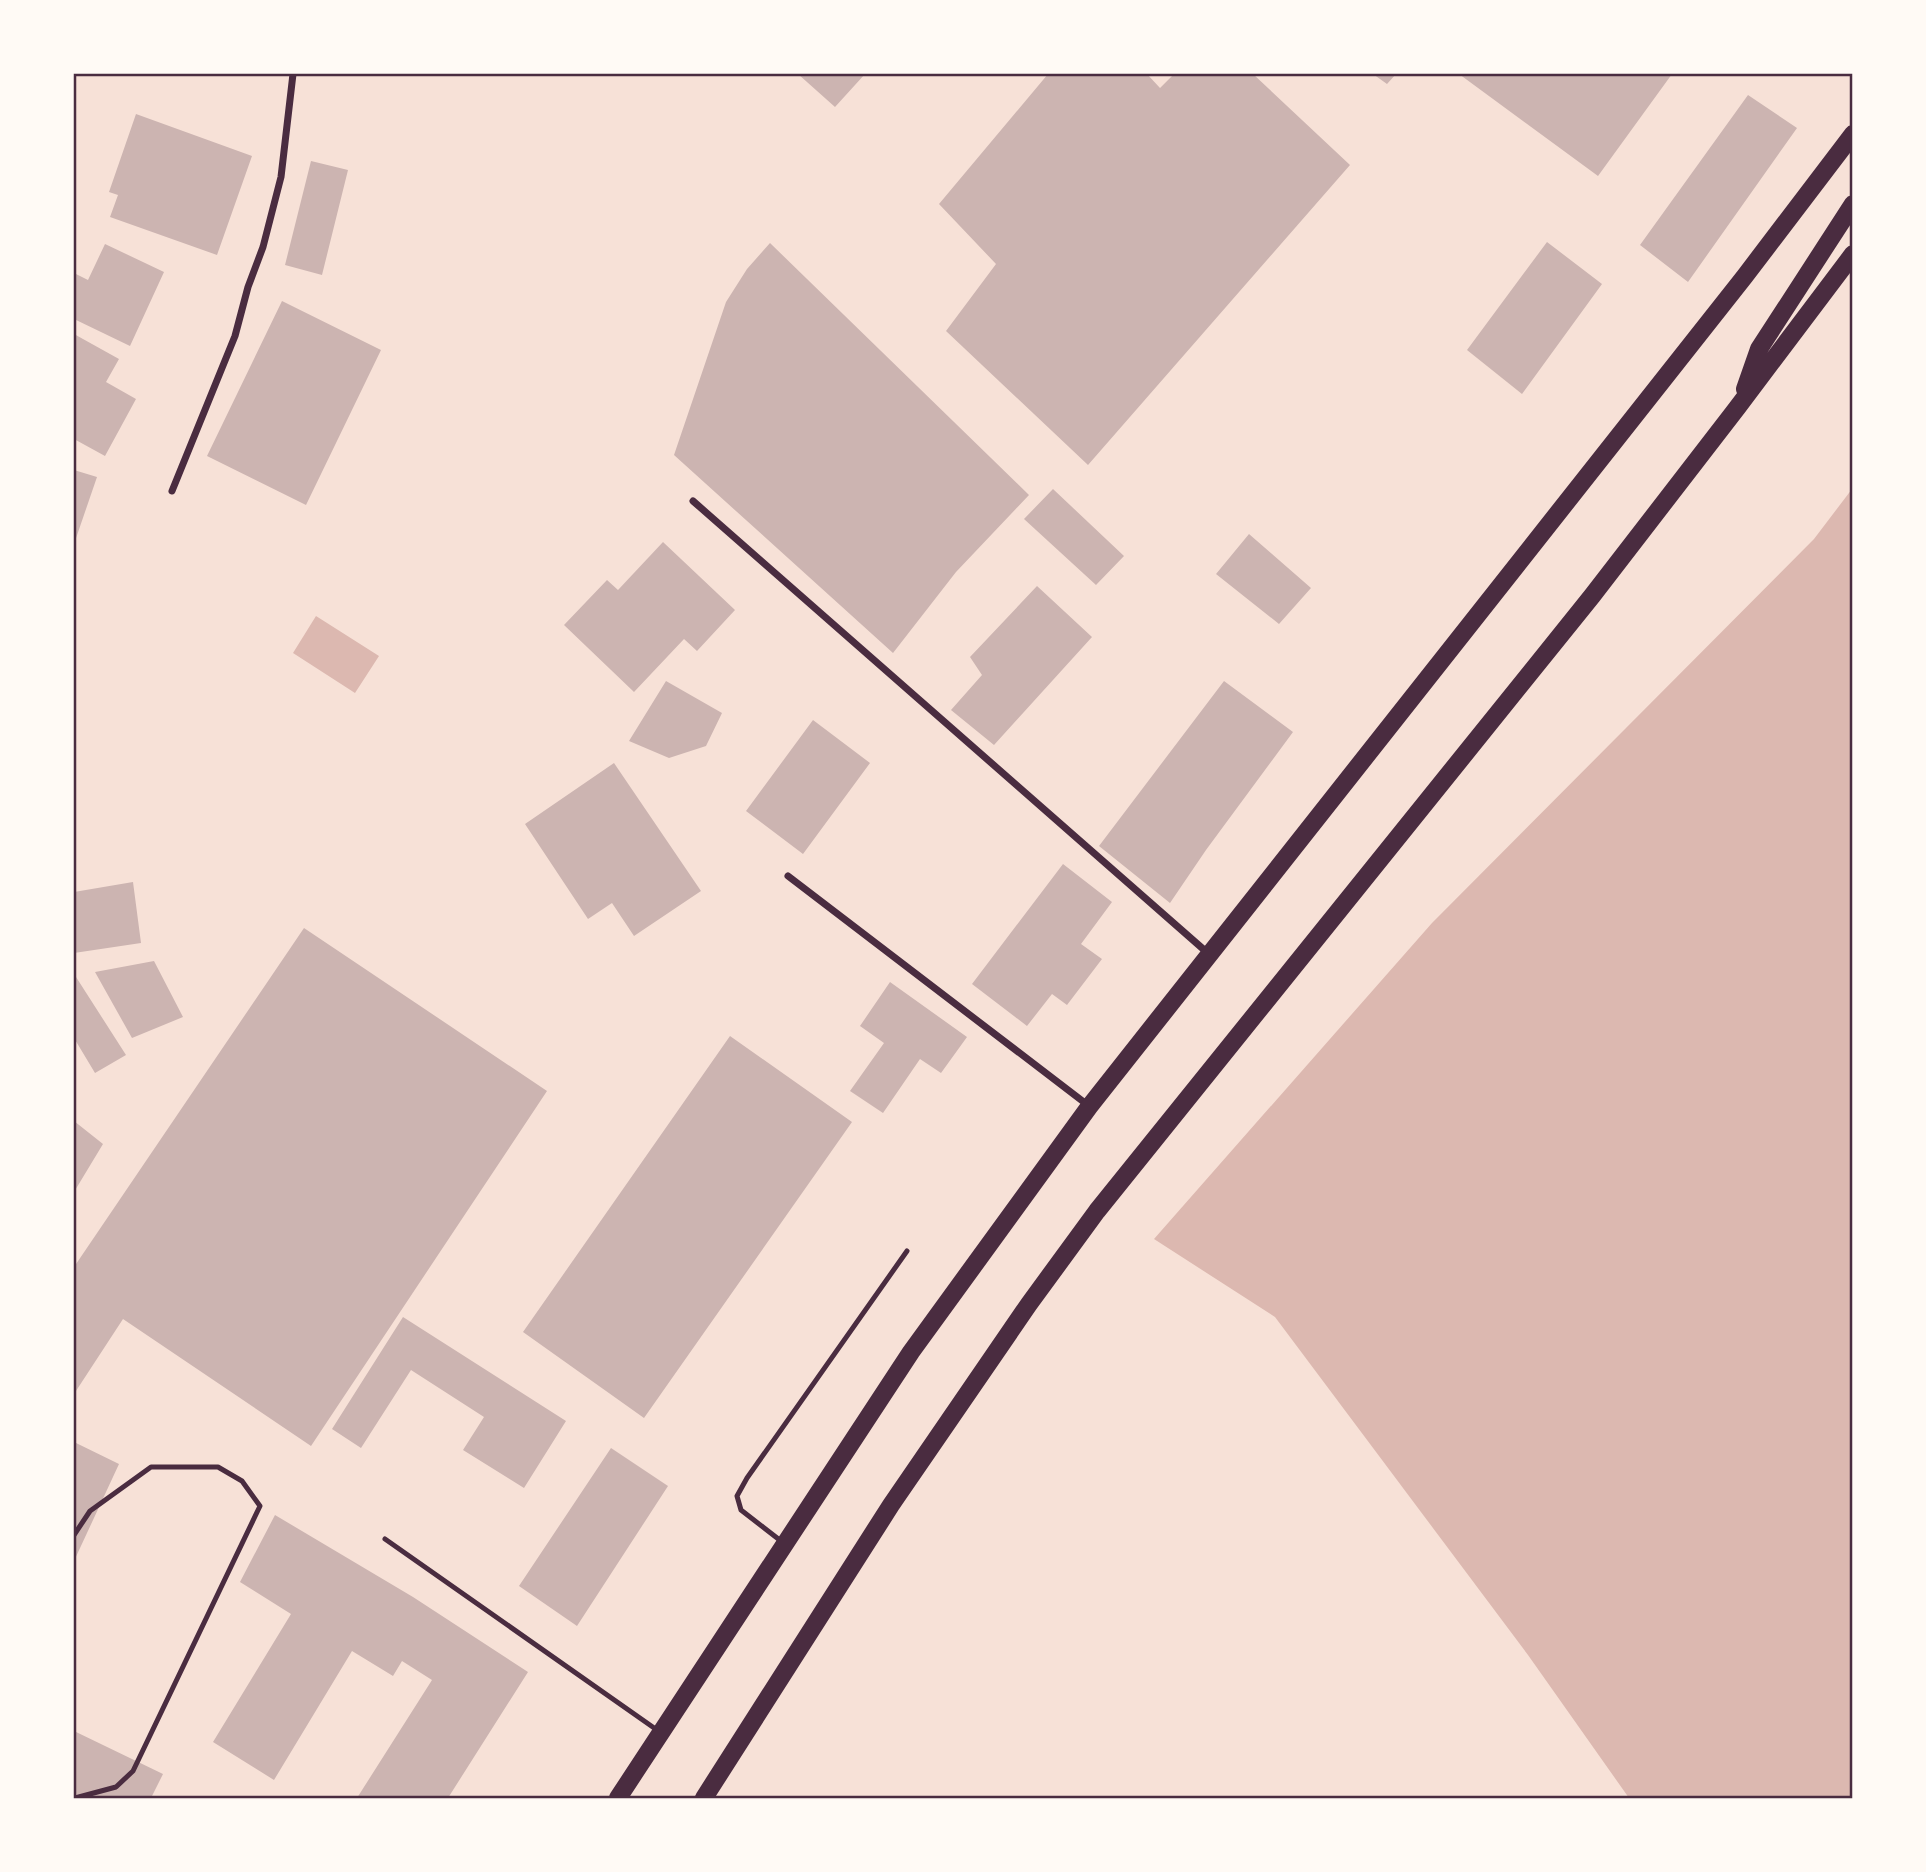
<svg xmlns="http://www.w3.org/2000/svg" width="1926" height="1872" viewBox="0 0 1926 1872" font-family="Raleway,sans-serif">
<style>
.water{fill:#dcb8b0}
.building{fill:#ccb4b1}
.lines{fill:none;stroke-linecap:round;stroke-linejoin:round}
.service{stroke:#4a2c40;stroke-width:5}
.minor{stroke:#4a2c40;stroke-width:7}
.primary{stroke:#4a2c40;stroke-width:18}
.neatline{fill:none;stroke:#4a2c40;stroke-width:2.5}
</style>
<rect width="100%" height="100%" fill="#f7e1d7"/>
<!-- water -->
<path class="water" d="M1852,489V1798H1629L1528,1655L1275,1317L1154,1239L1432,923L1814,539Z
M316,616L379,656L355,693L293,653Z"/>
<!-- building -->
<path class="building" d="M798,74H865L835,107Z
M1048,74H1147L1160,88L1174,74H1253L1350,165L1088,465L946,331L996,264L939,204Z
M1373,74H1396L1387,84Z
M1459,74H1672L1598,176Z
M1748,95L1797,128L1688,282L1640,245Z
M136,114L252,156L217,255L110,217L118,195L109,192Z
M311,161L348,170L322,275L285,265Z
M1547,242L1602,284L1522,394L1467,350Z
M770,243L1029,495L956,572L893,653L674,455L726,302L747,269Z
M105,244L164,272L130,346L74,319V273L88,280Z
M282,301L381,350L306,505L207,456Z
M74,334L119,359L106,382L136,399L105,456L74,439Z
M74,470L97,477L74,544Z
M1053,489L1124,556L1096,585L1024,519Z
M1249,534L1311,588L1279,624L1216,574Z
M663,542L735,610L697,651L684,639L634,692L564,625L607,580L618,590Z
M1037,586L1092,637L994,745L951,710L982,675L970,657Z
M666,681L722,713L706,746L669,758L629,741Z
M1224,681L1293,732L1206,850L1170,903L1099,846Z
M813,720L870,763L803,854L746,811Z
M614,763L701,891L634,936L612,903L588,919L525,824Z
M1063,864L1112,902L1081,944L1102,959L1067,1005L1052,994L1027,1026L972,984Z
M133,882L141,943L74,953V892Z
M304,928L547,1091L311,1446L123,1319L74,1394V1267Z
M154,961L183,1017L132,1038L95,972Z
M76,977L126,1055L95,1073L74,1038V979Z
M890,982L967,1037L941,1073L920,1059L883,1113L850,1091L884,1043L860,1026Z
M730,1036L852,1122L644,1418L523,1332Z
M74,1121L103,1144L74,1192Z
M403,1317L566,1421L524,1488L463,1450L484,1417L411,1370L361,1448L332,1429Z
M74,1442L119,1464L74,1561Z
M611,1448L668,1486L577,1626L519,1586Z
M275,1515L413,1597L528,1672L448,1798H357L432,1680L402,1661L393,1676L352,1651L274,1780L213,1742L291,1614L240,1582Z
M74,1731L163,1774L151,1798H74Z"/>
<g class="lines">
<!-- service -->
<path class="service" d="M74,1535L90,1511L151,1467H218L242,1481L260,1506L133,1771L116,1787L75,1798
M385,1539L657,1730
M781,1541L741,1510L737,1496L747,1478L907,1251"/>
<!-- minor -->
<path class="minor" d="M172,491L235,336L248,287L263,247L281,177L293,74
M693,501L1210,955
M788,876L1089,1106"/>
<!-- primary -->
<path class="primary" d="M1745,389L1759,349L1853,204
M618,1798L911,1352L1089,1107L1745,276L1853,134
M704,1798L891,1505L1029,1304L1097,1211L1592,596L1737,408L1853,254"/>
</g>
<!-- border -->
<rect width="1926" height="1872" fill="none" stroke="#fffaf5" stroke-width="150"/>
<rect x="75" y="75" width="1776" height="1722" class="neatline"/>
</svg>
